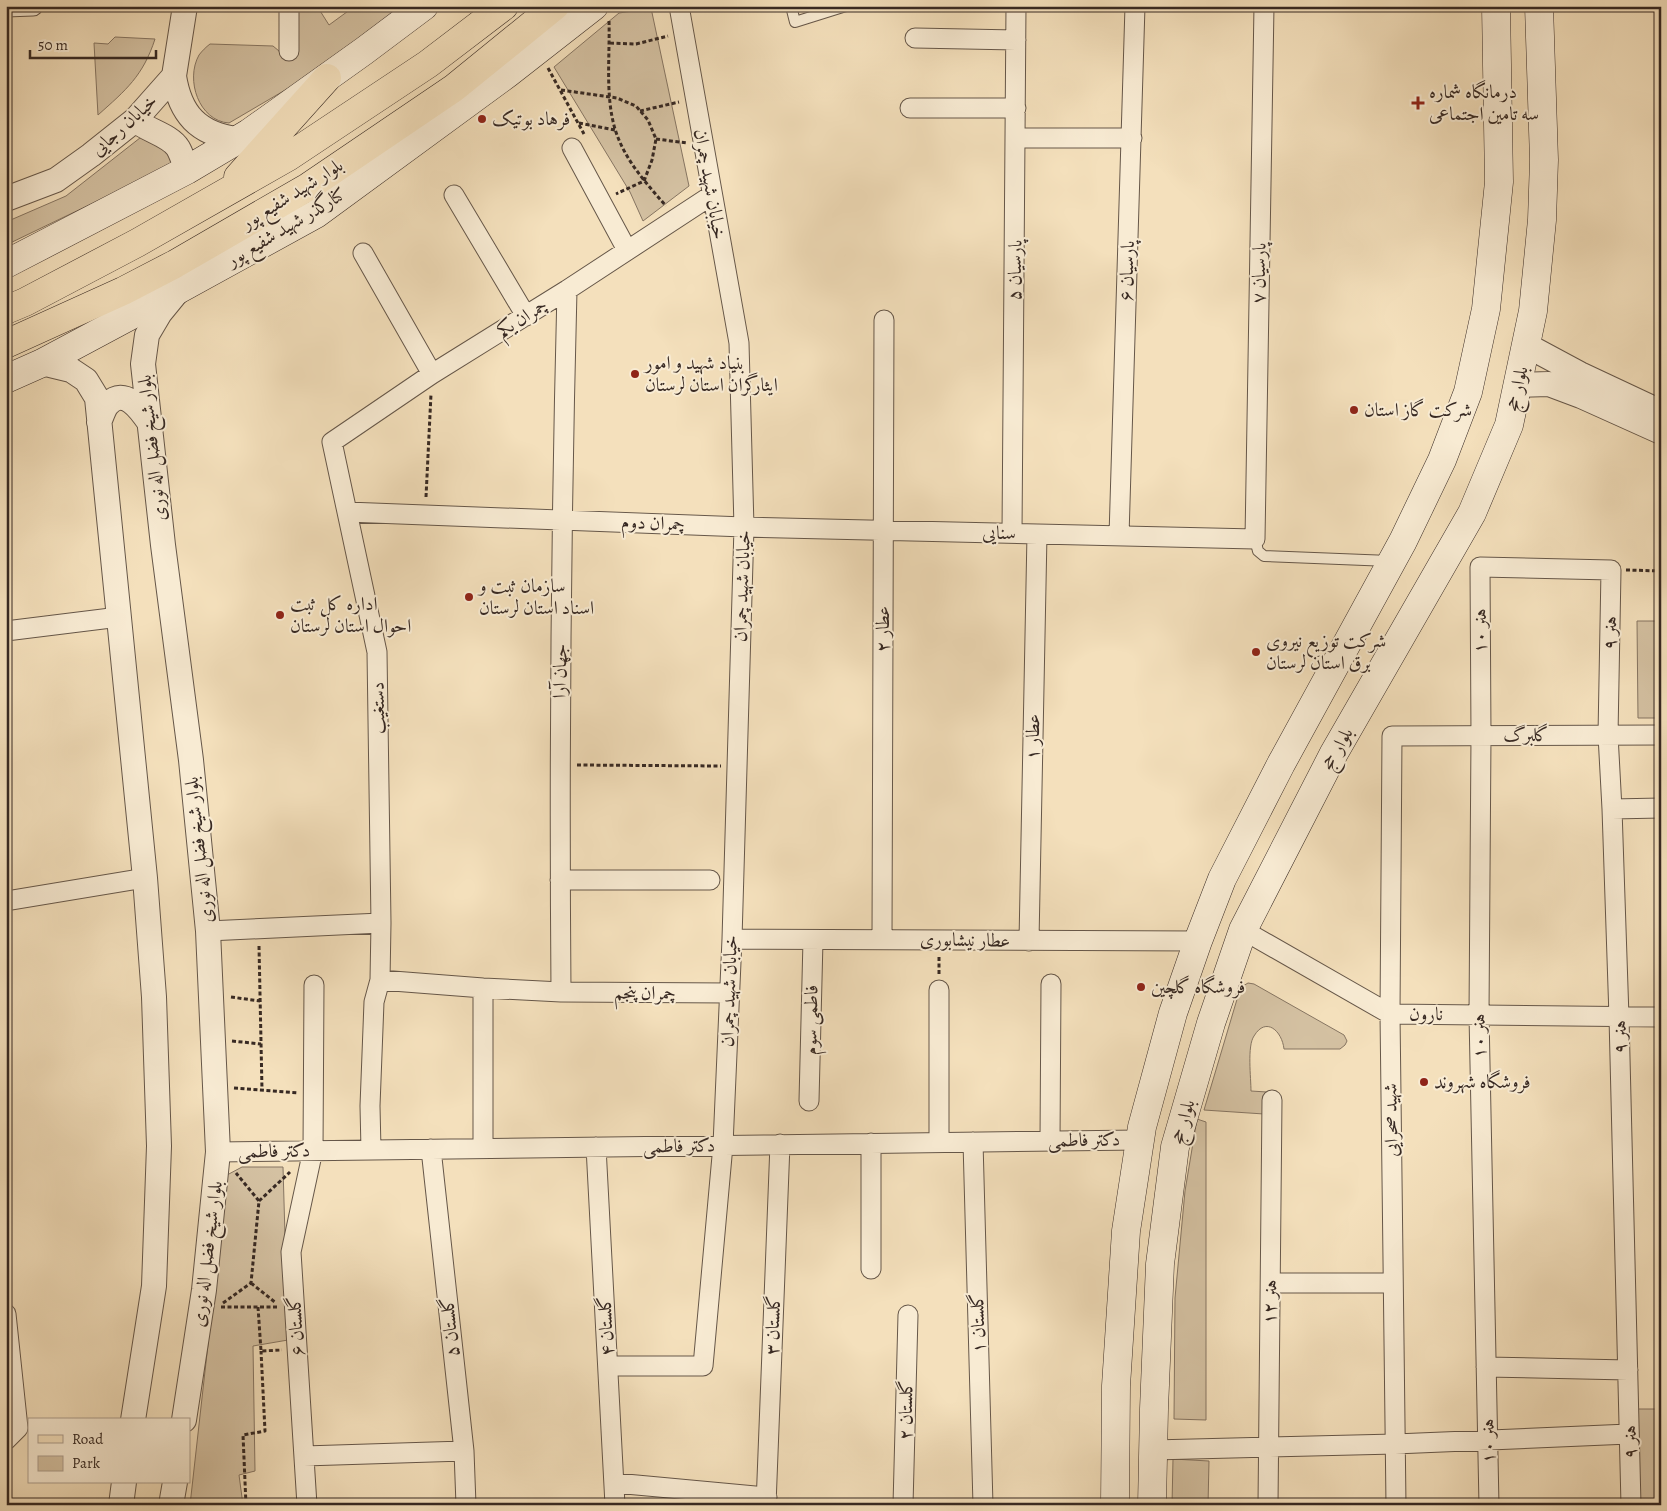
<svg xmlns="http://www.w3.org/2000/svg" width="1667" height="1511" viewBox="0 0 1667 1511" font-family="Alegreya,Amiri,serif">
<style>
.green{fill:#d4c1a2;stroke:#867562}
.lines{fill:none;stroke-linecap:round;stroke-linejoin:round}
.service-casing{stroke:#665749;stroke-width:12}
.minor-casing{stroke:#665749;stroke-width:21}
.tertiary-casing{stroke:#665749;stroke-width:26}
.secondary-casing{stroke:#372923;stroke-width:29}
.primary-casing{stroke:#372923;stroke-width:29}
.path{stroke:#372923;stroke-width:3;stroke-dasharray:4 2.5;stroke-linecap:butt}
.service{stroke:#f8ebd3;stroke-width:10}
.minor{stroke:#f8ebd3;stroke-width:19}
.tertiary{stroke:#f8ebd3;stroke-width:24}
.secondary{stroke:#f8ebd3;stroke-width:28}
.primary{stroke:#f4e0bc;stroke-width:28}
.poi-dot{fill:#8f2418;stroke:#f8ebd3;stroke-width:2}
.labels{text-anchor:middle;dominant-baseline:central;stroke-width:4;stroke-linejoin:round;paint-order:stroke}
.poi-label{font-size:19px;fill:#372923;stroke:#f8ebd3;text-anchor:start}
.street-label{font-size:19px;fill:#372923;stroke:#f8ebd3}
</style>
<rect width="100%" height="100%" fill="#f4e0bc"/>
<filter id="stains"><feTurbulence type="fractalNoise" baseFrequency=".004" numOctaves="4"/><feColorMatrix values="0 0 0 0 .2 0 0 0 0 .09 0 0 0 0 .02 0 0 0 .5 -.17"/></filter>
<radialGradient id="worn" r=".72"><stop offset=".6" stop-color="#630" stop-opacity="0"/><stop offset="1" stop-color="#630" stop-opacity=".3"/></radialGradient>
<!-- green -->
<path class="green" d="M296,6H317L329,25L355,6H387L394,17L304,79L229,123C199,121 185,80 199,55C202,51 206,47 210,44L273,46L279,51L282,56Z
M651,8L689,186L643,221L630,192L554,67L619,13Z
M115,37L155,39C143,76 126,90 98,115L94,43L108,44Z
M145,134L169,150L172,165L6,245V222L66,196Z
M1637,621H1661V718H1638Z
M1248,983L1254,984L1344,1035L1347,1041L1345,1045L1340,1049H1284C1282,1031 1266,1016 1254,1036C1247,1046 1251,1078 1251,1091L1267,1092L1264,1114L1204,1110L1238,996L1243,986Z
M1197,1119L1206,1122V1420L1174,1419L1175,1298L1185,1191Z
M242,1167H283L288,1340L253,1346L255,1471L239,1475L243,1505H190L227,1175Z
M1624,1409H1661V1505H1637Z
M1173,1459L1209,1461L1208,1505H1172Z"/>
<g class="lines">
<defs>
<path id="service" d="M791,6L795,22L846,6
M1255,539L1258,551L1264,556L1390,561"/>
<path id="minor" d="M6,7L33,6
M915,38L1016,40
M289,51V6
M910,108H1016
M1016,138H1132
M572,148L627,250
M454,195L526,316
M363,253L432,374
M347,512L744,527L1255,539L1264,6
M1012,533L1016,6
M1119,536L1135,6
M6,631L119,617
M1612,809L1661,808
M560,880H710
M6,901L145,878
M1243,930L1390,1014L1661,1017
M208,931L381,923
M732,939L1198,941
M882,939L884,320
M1029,941L1037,534
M380,980L483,988L561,992L729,993
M483,988V1148
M939,990V1142
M561,992C559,758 561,524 567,290
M809,1101L813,940
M1050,1141L1051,984
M973,1142L983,1505
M871,1143V1269
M596,1147L615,1505
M431,1149L464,1451L466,1505
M371,1150L370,1106L374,1002L380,980L381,923L377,652L332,442L432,374L567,290L712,195
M218,1152L1139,1140
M1271,1283H1393
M6,1314L18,1428L6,1440
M608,1366H703L723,1145L732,939L744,527L739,343L679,6
M1486,1367L1628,1370
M1153,1450L1395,1444L1629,1434
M304,1456L464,1451
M615,1483L767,1497
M307,1505L291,1252L313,1150L314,985
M766,1505L780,1144
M903,1505L908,1315
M1268,1505L1272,1100
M1396,1505L1390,1014L1392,736L1661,735
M1489,1505L1479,1015L1481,736L1480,567L1611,570L1608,735L1612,809L1619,1017L1631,1505"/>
<path id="tertiary" d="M174,76C180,114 198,134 237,139
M135,120C146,130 170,135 178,148C182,155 184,163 187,170
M6,199L56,180L91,155L135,120L174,76L185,6
M178,291L160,313L147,335L143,364L163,545L191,760L208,931L218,1152L204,1290L184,1420
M1526,345L1580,374L1661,412
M42,363L71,370L86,380L97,398L145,878L154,997L159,1146L154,1286L133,1420
M1518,385L1549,384L1581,396L1661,432
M99,422C102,416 104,408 108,404C126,386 142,412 151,425
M121,1505L124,1482
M171,1505L175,1482"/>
<path id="secondary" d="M6,264L187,170L249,133L364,51L424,6
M6,379L42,363L156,302L316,214L507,74L594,6
M1115,1505L1116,1386L1126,1231L1142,1127L1173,1013L1198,941L1222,879L1281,764L1403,541L1442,460L1468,392L1486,309L1499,182L1496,6
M1152,1505L1154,1409L1160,1264L1175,1147L1211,1023L1243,930L1334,753L1472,513L1509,425L1533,311L1542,220L1544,160L1539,6"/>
<path id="primary" d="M238,177L327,78
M6,310L25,302L137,243L288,157L428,64L504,6
M6,344L123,291L175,264L308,187L454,88L555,6"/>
</defs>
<!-- service casing -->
<use href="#service" class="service-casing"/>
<!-- minor casing -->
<use href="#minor" class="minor-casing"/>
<!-- tertiary casing -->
<use href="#tertiary" class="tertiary-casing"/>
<!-- secondary casing -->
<use href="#secondary" class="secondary-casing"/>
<!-- primary casing -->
<use href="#primary" class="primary-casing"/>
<!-- path -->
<path class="path" d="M609,21C610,57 605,95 615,129C624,159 646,183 666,206
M610,43L636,44L668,36
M548,68L584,134
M561,90L617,98L636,106L648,120L656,139L652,160L644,181L616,194
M640,111L679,102
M579,123L615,130
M656,139L687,143
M426,497L431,394
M1626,570L1661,571
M577,765L721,766
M259,946L262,1090
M939,974V957
M231,997L260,1001
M232,1041L261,1044
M234,1088L298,1093
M259,1201L290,1172
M251,1283L276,1303
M223,1303L251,1283L259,1201L236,1173
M221,1307H277
M258,1307L261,1351L282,1350
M246,1505L243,1435L265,1431L261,1351"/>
<!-- service -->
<use href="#service" class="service"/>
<!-- minor -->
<use href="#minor" class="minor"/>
<!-- tertiary -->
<use href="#tertiary" class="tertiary"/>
<!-- secondary -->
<use href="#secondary" class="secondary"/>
<!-- primary -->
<use href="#primary" class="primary"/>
</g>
<!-- markers -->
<g class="poi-dot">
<path d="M1415.5 95.5h5v5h5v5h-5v5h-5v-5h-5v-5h5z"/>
<circle cx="482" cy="119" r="5"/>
<circle cx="635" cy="374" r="5"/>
<circle cx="1354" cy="410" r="5"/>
<circle cx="469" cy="597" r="5"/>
<circle cx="280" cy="615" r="5"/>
<circle cx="1256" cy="652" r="5"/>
<circle cx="1141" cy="987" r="5"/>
<circle cx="1424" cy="1082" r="5"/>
</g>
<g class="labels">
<!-- poi labels -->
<g class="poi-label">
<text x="1429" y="92">درمانگاه شماره<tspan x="1429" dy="22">سه تامین اجتماعی</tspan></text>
<text x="492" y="119">فرهاد بوتیک</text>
<text x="645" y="363">بنیاد شهید و امور<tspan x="645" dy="22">ایثارگران استان لرستان</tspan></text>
<text x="1364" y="410">شرکت گاز استان</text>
<text x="479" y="586">سازمان ثبت و<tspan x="479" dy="22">اسناد استان لرستان</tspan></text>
<text x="290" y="604">اداره کل ثبت<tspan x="290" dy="22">احوال استان لرستان</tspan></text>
<text x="1266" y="641">شرکت توزیع نیروی<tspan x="1266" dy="22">برق استان لرستان</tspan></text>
<text x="1151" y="987">فروشگاه گلچین</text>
<text x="1434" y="1082">فروشگاه شهروند</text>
</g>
<!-- street labels -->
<g class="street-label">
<text transform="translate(124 125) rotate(-42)">خیابان رجایی</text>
<text transform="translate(710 184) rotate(80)">خیابان شهید چمران</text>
<text transform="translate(292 194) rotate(-32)">بلوار شهید شفیع پور</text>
<text transform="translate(286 227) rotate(-31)">کنارگذر شهید شفیع پور</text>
<text transform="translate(1015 270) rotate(-89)">پارسیان ۵</text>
<text transform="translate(1127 271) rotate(-88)">پارسیان ۶</text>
<text transform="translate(1259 273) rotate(-89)">پارسیان ۷</text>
<text transform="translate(522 318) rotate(-32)">چمران یکم</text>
<text transform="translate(1517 389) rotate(-78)">بلوار حج</text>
<text transform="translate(152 448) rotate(-96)">بلوار شیخ فضل اله نوری</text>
<text transform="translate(653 523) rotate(2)">چمران دوم</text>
<text transform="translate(999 533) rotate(1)">سنایی</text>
<text transform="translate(742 586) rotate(-88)">خیابان شهید چمران</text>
<text transform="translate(883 629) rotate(-90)">عطار ۲</text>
<text transform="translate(1480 631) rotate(-90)">هنر ۱۰</text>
<text transform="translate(1610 633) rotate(-89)">هنر ۹</text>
<text transform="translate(560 671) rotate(-89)">جهان آرا</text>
<text transform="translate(378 708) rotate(-91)">دستغیب</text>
<text x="1526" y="735">گلبرگ</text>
<text transform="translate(1033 737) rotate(-89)">عطار ۱</text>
<text transform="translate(1337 749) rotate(-61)">بلوار حج</text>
<text transform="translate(199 850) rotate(-96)">بلوار شیخ فضل اله نوری</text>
<text transform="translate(965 940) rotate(1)">عطار نیشابوری</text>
<text transform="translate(729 991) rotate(-88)">خیابان شهید چمران</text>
<text transform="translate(645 993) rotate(1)">چمران پنجم</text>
<text transform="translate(1426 1014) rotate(1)">نارون</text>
<text transform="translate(811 1020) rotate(-89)">فاطمی سوم</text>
<text transform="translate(1479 1036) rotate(-91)">هنر ۱۰</text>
<text transform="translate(1620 1037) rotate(-91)">هنر ۹</text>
<text transform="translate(1391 1120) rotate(-91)">شهید صحرایی</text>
<text transform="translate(1183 1122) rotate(-75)">بلوار حج</text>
<text transform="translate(1084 1140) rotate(-1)">دکتر فاطمی</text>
<text transform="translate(679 1146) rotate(-1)">دکتر فاطمی</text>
<text transform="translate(274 1151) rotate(-1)">دکتر فاطمی</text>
<text transform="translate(207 1254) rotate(-83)">بلوار شیخ فضل اله نوری</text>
<text transform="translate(1270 1302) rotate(-89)">هنر ۱۲</text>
<text transform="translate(978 1323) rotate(-92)">گلستان ۱</text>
<text transform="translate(773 1325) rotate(-88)">گلستان ۳</text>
<text transform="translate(296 1326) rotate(-94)">گلستان ۶</text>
<text transform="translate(606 1326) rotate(-93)">گلستان ۴</text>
<text transform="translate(450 1327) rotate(-96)">گلستان ۵</text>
<text transform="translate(906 1410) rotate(-89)">گلستان ۲</text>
<text transform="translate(1488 1441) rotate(-91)">هنر ۱۰</text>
<text transform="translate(1630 1442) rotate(-91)">هنر ۹</text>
</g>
</g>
<!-- margin -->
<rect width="1667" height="1511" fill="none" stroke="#f4e0bc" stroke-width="25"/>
<rect x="8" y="8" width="1652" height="1496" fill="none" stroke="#372923" stroke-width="2.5"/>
<rect x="12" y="12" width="1642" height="1486" fill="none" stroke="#372923"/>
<!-- legend -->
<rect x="28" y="1418" width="162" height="65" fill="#f8ebd3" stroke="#ab9d8d"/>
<rect x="38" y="1435" width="25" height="8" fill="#f4e0bc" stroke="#ab9d8d"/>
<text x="72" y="1444" font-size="15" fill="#372923">Road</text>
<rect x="38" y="1456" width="25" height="15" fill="#d4c1a2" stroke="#ab9d8d"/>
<text x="72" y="1468" font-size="15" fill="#372923">Park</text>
<!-- scale -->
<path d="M30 50v8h126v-8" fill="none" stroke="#372923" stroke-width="2.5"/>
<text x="38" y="50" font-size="15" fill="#372923" stroke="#f8ebd3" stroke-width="4" paint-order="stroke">50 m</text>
<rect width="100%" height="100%" filter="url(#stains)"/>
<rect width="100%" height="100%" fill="url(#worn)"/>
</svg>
